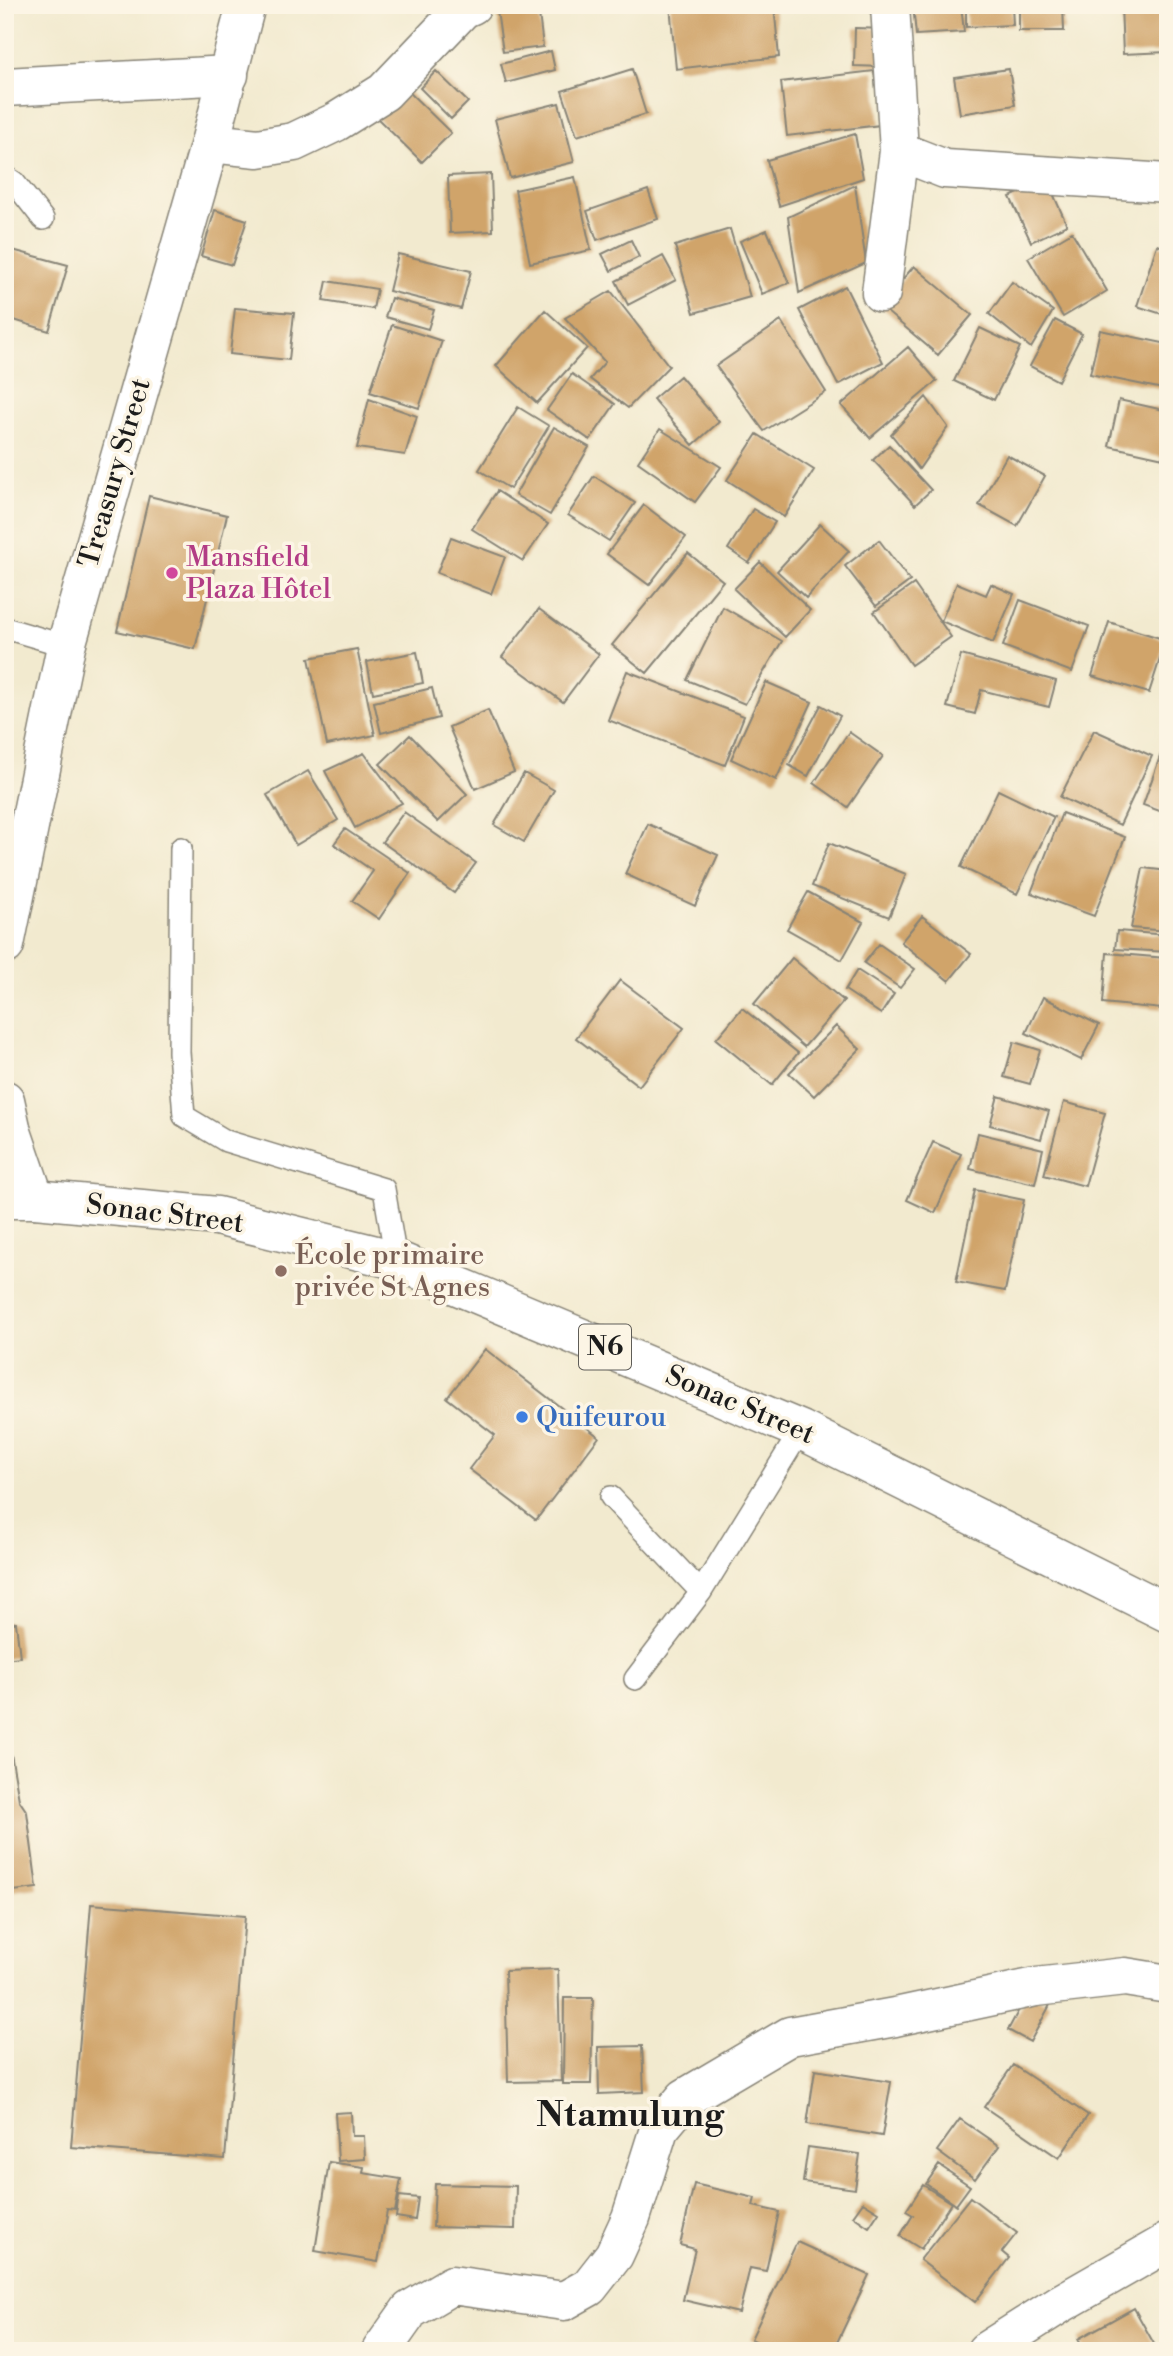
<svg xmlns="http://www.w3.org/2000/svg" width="1173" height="2356" viewBox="0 0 1173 2356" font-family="'Libre Bodoni',serif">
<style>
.building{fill:#d0a46b}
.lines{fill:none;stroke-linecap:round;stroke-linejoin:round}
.service-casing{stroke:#878376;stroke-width:24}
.minor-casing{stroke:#878376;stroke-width:41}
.secondary-casing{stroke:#878376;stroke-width:41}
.trunk-casing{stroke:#878376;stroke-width:41}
.service{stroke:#fff;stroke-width:21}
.minor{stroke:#fff;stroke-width:38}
.secondary{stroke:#fff;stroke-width:38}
.trunk{stroke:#fff;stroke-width:38}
.hotel-dot{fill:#d1479c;stroke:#fcf5e5;stroke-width:2.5}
.education-dot{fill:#8d6e63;stroke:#fcf5e5;stroke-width:2.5}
.shop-dot{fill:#3f7fe0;stroke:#fcf5e5;stroke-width:2.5}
.labels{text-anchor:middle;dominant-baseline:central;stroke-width:7;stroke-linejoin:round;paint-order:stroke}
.shield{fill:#fcf5e5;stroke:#5f5d58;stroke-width:2}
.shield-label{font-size:26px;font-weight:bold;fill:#1c1c1c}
.street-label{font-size:28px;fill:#1c1c1c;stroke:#fcf5e5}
.hotel-label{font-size:28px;fill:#b23c85;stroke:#fcf5e5;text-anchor:start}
.education-label{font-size:28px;fill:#785e54;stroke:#fcf5e5;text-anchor:start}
.shop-label{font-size:28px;fill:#366cbe;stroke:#fcf5e5;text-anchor:start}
.district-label{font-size:35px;font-weight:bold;fill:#1c1c1c;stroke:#fcf5e5}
</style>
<rect width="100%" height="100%" fill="#fcf5e5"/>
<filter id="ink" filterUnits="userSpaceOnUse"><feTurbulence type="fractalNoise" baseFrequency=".0143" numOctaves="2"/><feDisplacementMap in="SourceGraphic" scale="14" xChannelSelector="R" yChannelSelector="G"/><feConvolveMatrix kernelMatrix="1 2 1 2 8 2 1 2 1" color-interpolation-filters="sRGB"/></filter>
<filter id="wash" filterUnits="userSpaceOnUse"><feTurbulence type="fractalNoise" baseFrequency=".00686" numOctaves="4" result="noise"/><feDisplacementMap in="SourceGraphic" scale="28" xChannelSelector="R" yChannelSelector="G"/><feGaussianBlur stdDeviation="1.57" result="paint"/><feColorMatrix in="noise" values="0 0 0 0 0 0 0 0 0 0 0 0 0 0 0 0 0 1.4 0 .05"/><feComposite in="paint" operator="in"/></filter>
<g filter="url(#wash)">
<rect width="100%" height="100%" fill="#f2eacf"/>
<g id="blocks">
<!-- building -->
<path class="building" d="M538,5L543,47L503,52L497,11Z
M670,5H774L779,57L676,69Z
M913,5H961L964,32L916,35Z
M966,5H1012L1013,25L966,27Z
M1019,5H1063L1064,31H1019Z
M1121,5H1168V52L1123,54Z
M855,28L886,29L884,67L854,66Z
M551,51L555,70L506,83L501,64Z
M632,69L646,114L577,136L562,91Z
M1009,69L1015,105L960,114L954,77Z
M436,71L468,102L451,119L420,88Z
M874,71L880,125L787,136L781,82Z
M404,87L451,133L422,162L375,116Z
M559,103L574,162L510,178L495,119Z
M855,134L863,178L779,206L767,160Z
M491,174L493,231L450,233L448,176Z
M575,177L591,250L530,263L515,190Z
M1047,180L1067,225L1031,242L1010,197Z
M855,185L866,263L799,293L788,217Z
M648,190L658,219L597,240L587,211Z
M215,210L247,220L232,265L201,256Z
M730,229L750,297L694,313L675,246Z
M767,230L789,283L762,294L740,241Z
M1072,232L1107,291L1063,317L1028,258Z
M631,240L639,257L611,271L602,254Z
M1157,245L1168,248V316L1137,306Z
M5,248L68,265L49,331L11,319L5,336Z
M398,254L471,271L461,309L389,291Z
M663,256L676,280L628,305L616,281Z
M914,266L972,315L938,355L880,306Z
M327,281L377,289L373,309L323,301Z
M1012,282L1053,311L1031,348L989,314Z
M845,286L883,362L838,385L799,310Z
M611,291L669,366L628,408L590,379L605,362L565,318Z
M391,298L434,310L428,329L385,317Z
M235,308L294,313L289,360L230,354Z
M545,310L587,348L537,403L496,366Z
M1055,320L1082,334L1058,381L1030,366Z
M781,321L826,392L764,431L716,366Z
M392,325L442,341L419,408L370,392Z
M980,328L1020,347L994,400L954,381Z
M1100,330L1168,344V390L1090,374Z
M908,347L937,381L870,438L841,405Z
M572,374L615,404L590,440L547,410Z
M680,376L719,422L693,445L653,399Z
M926,397L948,427L919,469L891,434Z
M369,399L417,416L405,455L357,448Z
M1119,400L1168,411V459L1109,446Z
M518,407L549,426L510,489L479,470Z
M554,427L589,447L550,515L515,495Z
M660,429L721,467L695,502L638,462Z
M757,434L814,470L784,517L727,480Z
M889,445L931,490L915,505L873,460Z
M1007,455L1045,476L1017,526L979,505Z
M594,476L635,503L609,541L568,515Z
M497,491L548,524L523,561L472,529Z
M149,496L227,515L195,649L117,631Z
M644,505L686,537L649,585L607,554Z
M753,509L775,522L749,563L728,549Z
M820,524L849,551L806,598L777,571Z
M451,537L505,557L491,594L437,573Z
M879,540L910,581L876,606L845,566Z
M688,553L723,581L647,673L612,645Z
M760,562L810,610L785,637L734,589Z
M957,583L986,595L991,584L1014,594L993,643L941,621Z
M914,584L951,637L911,665L874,612Z
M1020,600L1089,626L1072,672L1003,646Z
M723,607L782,641L745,704L687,680Z
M539,609L599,654L563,702L502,657Z
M1109,622L1166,640L1149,693L1092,676Z
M357,649L375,735L327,745L309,658Z
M417,652L423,683L373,693L367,662Z
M961,655L1056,681L1049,707L981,690L975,714L947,707Z
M627,671L744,716L725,765L608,720Z
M766,682L812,702L776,780L731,759Z
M432,688L439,718L381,733L374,702Z
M821,705L840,716L808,776L789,765Z
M488,710L514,772L475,789L449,727Z
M1094,730L1152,756L1120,825L1060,797Z
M849,732L883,756L848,807L814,783Z
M410,735L467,794L438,822L380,764Z
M1163,748L1168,750V814L1143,805Z
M364,753L402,803L355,828L325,771Z
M308,771L338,820L296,845L267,795Z
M524,773L554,790L524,842L494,825Z
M998,790L1054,817L1017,894L961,867Z
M404,812L476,863L454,893L382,842Z
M1062,813L1125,837L1094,916L1031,893Z
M648,824L718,855L695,906L625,874Z
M345,829L410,873L379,919L352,901L373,871L334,844Z
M829,843L906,874L889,917L812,886Z
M1143,868L1168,871V931L1131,928Z
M808,892L863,922L842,960L787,929Z
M922,916L971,954L949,981L901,942Z
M1117,931L1168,935V952L1115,949Z
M879,944L915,969L900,988L864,963Z
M1107,953L1166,958L1162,1009L1103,1003Z
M792,958L844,1001L804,1047L754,1004Z
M857,970L894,994L881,1014L845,990Z
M620,980L684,1028L639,1086L576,1038Z
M1043,997L1099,1025L1081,1060L1026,1033Z
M742,1008L798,1053L772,1085L716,1039Z
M836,1026L860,1049L814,1096L789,1073Z
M1014,1042L1040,1050L1030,1084L1004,1077Z
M998,1096L1049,1111L1041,1139L990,1125Z
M1064,1102L1105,1113L1085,1186L1044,1175Z
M978,1133L1043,1149L1035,1184L970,1169Z
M933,1142L961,1154L935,1213L907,1200Z
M975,1190L1024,1200L1005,1291L956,1282Z
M485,1349L599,1437L536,1520L469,1469L495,1435L447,1398Z
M5,1622L16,1623L20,1657L5,1659Z
M5,1719L19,1800L27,1812L37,1888L5,1892Z
M91,1904L245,1916L225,2159L71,2147Z
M558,1969L561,2081L508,2082L505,1971Z
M1028,1993L1050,2005L1030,2042L1008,2030Z
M564,1998H593L591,2084H563Z
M642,2046L644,2092L599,2094L598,2047Z
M1013,2065L1088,2115L1059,2158L984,2107Z
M815,2070L891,2082L882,2136L807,2124Z
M351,2112L352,2136H364L365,2159L338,2161L335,2113Z
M960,2119L999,2146L975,2179L937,2151Z
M808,2147L860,2154L855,2189L803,2182Z
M329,2162L364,2167L363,2173L401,2179L395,2212L387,2211L378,2262L315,2251Z
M939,2165L970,2186L956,2205L926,2184Z
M435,2184L516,2186L515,2229L433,2227Z
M694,2184L755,2198L753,2206L779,2212L766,2271L750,2268L739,2313L683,2300L695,2249L680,2245Z
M923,2185L951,2203L921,2249L900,2236L913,2215L906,2211Z
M399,2196L418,2198L415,2220L396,2217Z
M970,2197L1017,2233L1002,2252L1009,2258L975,2302L920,2260Z
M863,2202L879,2212L869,2227L853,2216Z
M797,2242L869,2275L833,2351H776L751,2339Z
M1134,2308L1158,2351H1084L1078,2339Z"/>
</g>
</g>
<g filter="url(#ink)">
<use href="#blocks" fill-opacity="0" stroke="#878376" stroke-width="2"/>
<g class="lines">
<defs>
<path id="service" d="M5,176L14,182L43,219
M5,628L66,646
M181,848L179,1052L184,1116L226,1141L384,1189L396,1260
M611,1497L701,1592
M635,1679L701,1592L801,1430"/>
<path id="minor" d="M890,5L899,151L945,169L1168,183
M5,87L229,75
M210,143L258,148L294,142L336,122L384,92L463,9L472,5
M881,293L899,151
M381,2351L410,2310L452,2285L564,2301L589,2287L614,2255L631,2218L659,2129L685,2098L790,2036L895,2017L1036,1987L1125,1977L1168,1984
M986,2351L1060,2304L1168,2242"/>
<path id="secondary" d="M5,945L66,646L210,143L246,5
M5,1100L12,1132L35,1199"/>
<path id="trunk" d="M5,1199H35L217,1216L396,1260L801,1430L1168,1613"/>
</defs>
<!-- service casing -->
<use href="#service" class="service-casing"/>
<!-- minor casing -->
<use href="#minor" class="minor-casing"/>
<!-- secondary casing -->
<use href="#secondary" class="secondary-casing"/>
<!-- trunk casing -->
<use href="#trunk" class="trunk-casing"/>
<!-- service -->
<use href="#service" class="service"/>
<!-- minor -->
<use href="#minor" class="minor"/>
<!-- secondary -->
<use href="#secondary" class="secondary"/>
<!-- trunk -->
<use href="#trunk" class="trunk"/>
</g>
</g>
<!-- markers -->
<circle class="hotel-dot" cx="172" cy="573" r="7"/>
<circle class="education-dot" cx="281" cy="1271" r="7"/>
<circle class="shop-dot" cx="522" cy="1417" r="7"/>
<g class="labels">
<!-- shield labels -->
<rect class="shield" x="579" y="1324.5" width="52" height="45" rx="5"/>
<g class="shield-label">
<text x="605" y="1347">N6</text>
</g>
<!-- street labels -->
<g class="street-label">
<text transform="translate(115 473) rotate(-74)">Treasury Street</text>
<text transform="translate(165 1214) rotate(7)">Sonac Street</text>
<text transform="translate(740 1405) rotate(23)">Sonac Street</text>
</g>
<!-- hotel labels -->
<g class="hotel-label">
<text x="186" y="557">Mansfield<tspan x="186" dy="32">Plaza Hôtel</tspan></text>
</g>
<!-- education labels -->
<g class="education-label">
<text x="295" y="1255">École primaire<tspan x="295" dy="32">privée St Agnes</tspan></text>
</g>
<!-- shop labels -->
<g class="shop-label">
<text x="536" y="1417">Quifeurou</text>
</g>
<!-- district labels -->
<g class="district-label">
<text x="630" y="2115">Ntamulung</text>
</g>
</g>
<!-- margin -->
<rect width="1173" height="2356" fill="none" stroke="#fcf5e5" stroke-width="28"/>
</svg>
